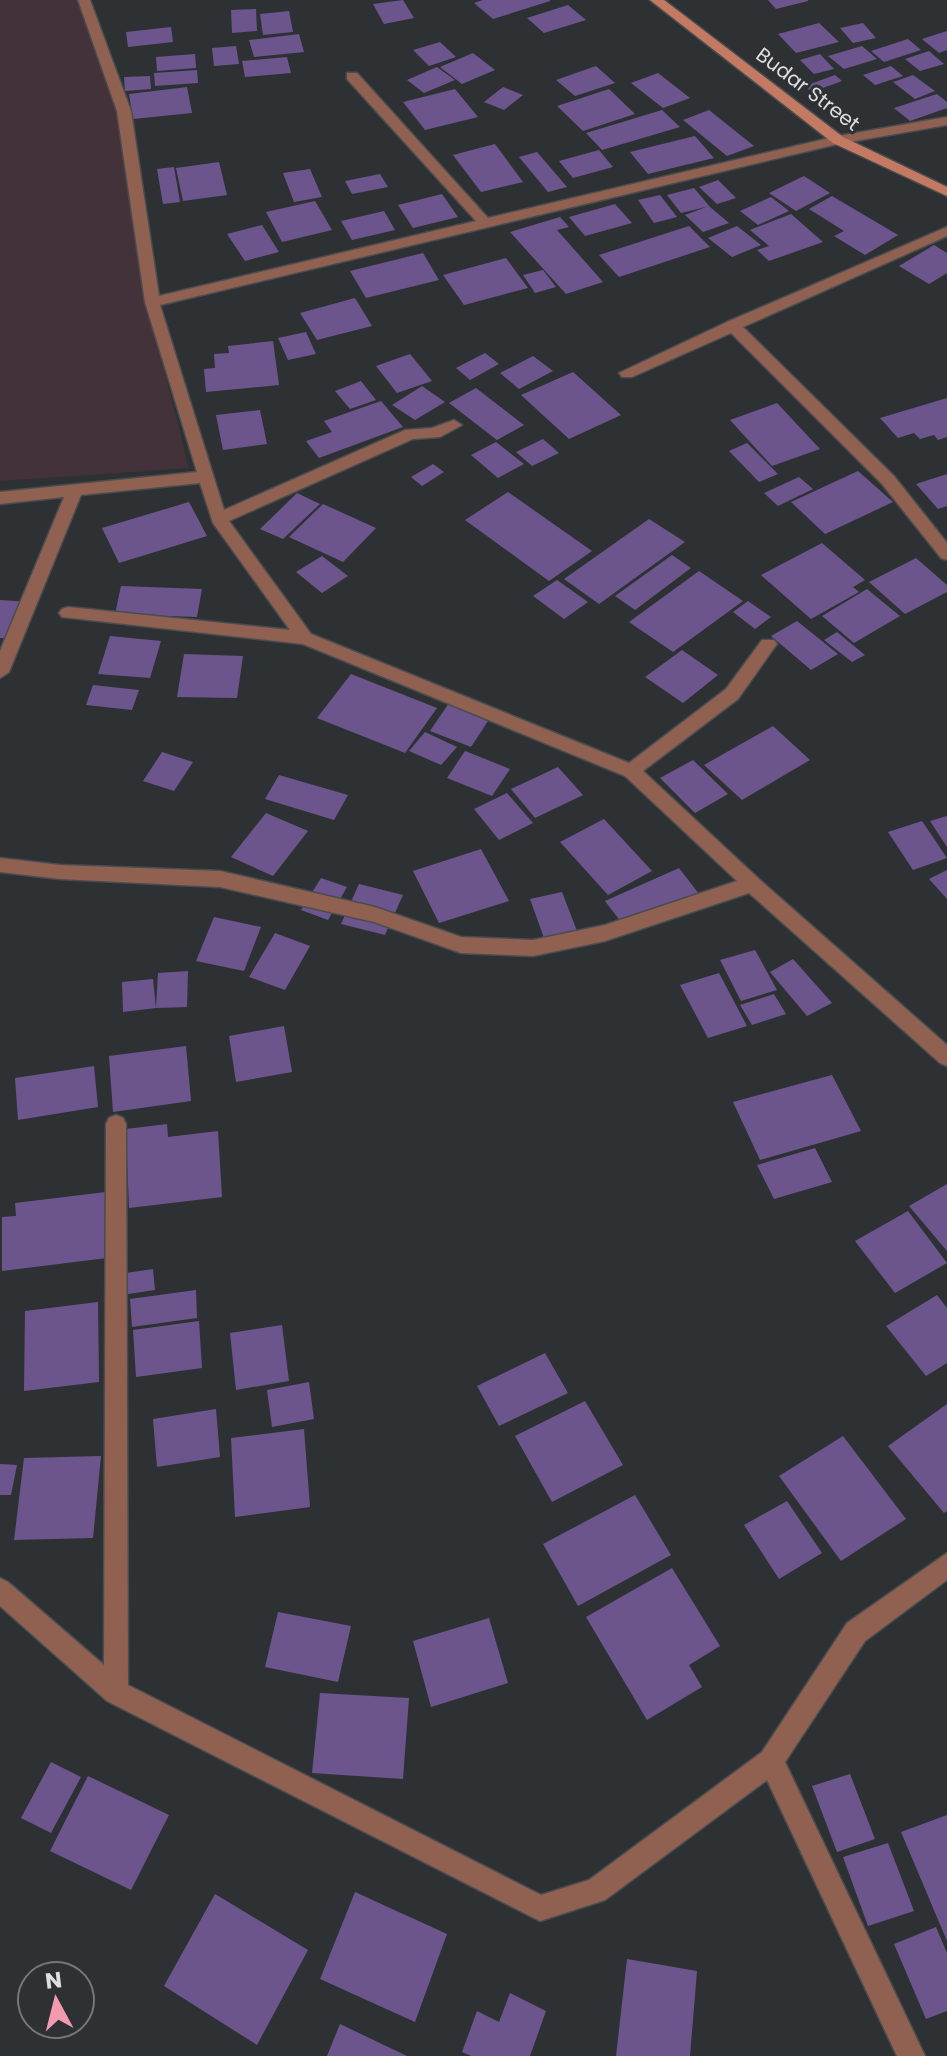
<svg xmlns="http://www.w3.org/2000/svg" width="947" height="2056" viewBox="0 0 947 2056" font-family="Poppins,sans-serif">
<style>
.education{fill:#44323b}
.building{fill:#6c558c}
.lines{fill:none;stroke-linecap:round;stroke-linejoin:round}
.street-casing{stroke:#4a4d50;stroke-width:3}
.secondary-casing{stroke:#4a4d50;stroke-width:3}
.street{fill:#906051;fill-rule:evenodd}
.secondary{fill:#c47962;fill-rule:evenodd}
.labels{text-anchor:middle;dominant-baseline:central;stroke-width:6;stroke-linejoin:round;paint-order:stroke}
.far-street-label{font-size:20px;fill:#dddfe1;stroke:#2e3134}
</style>
<rect width="100%" height="100%" fill="#2e3134"/>
<!-- education -->
<path class="education" d="M0,0H81L119,111L147,304L189,468L0,481Z"/>
<!-- building -->
<path class="building" d="M403,0L414,18L384,24L373,4Z
M483,0H550V1L493,19L474,3Z
M768,0H808V1L776,9Z
M568,5L586,20L544,33L527,18Z
M256,9L257,31L232,33L231,10Z
M289,11L293,32L263,35L260,14Z
M819,23L839,42L796,53L778,34Z
M863,23L876,38L853,43L840,28Z
M171,27L173,42L128,47L126,32Z
M947,31V50L939,53L922,39Z
M299,34L304,52L254,57L249,40Z
M908,39L921,50L884,62L871,51Z
M440,42L456,57L429,66L413,50Z
M236,46L239,64L214,66L212,48Z
M862,46L877,59L844,69L828,56Z
M929,51L944,64L920,71L905,59Z
M473,53L495,70L462,84L440,67Z
M195,54L196,68L157,71L156,57Z
M820,54L834,69L814,74L800,60Z
M287,57L291,73L245,77L242,61Z
M596,66L615,83L575,96L556,80Z
M891,66L903,76L875,85L863,75Z
M437,67L455,80L424,93L407,80Z
M197,70L198,83L155,86L154,73Z
M658,73L690,98L663,108L631,83Z
M835,75L842,81L812,92L805,86Z
M913,75L935,91L915,99L893,82Z
M150,76L151,89L125,91L124,77Z
M187,87L192,113L133,119L129,94Z
M503,87L523,95L504,110L484,102Z
M455,89L478,117L425,130L403,102Z
M609,89L635,114L583,131L557,106Z
M937,94L947,102V108L910,121L894,108Z
M662,110L680,127L602,150L586,133Z
M709,110L754,146L727,156L683,120Z
M695,136L714,158L648,174L630,152Z
M495,144L523,182L481,192L453,155Z
M599,150L613,167L573,178L559,161Z
M537,152L567,187L548,192L519,157Z
M219,162L227,195L183,201L176,168Z
M174,167L180,202L163,204L157,169Z
M310,169L322,197L294,202L283,173Z
M380,174L388,187L352,194L345,181Z
M804,176L830,193L796,211L769,193Z
M718,180L736,198L717,204L699,187Z
M694,188L710,207L729,223L703,232L685,215L706,207L681,213L667,195Z
M442,194L458,217L413,228L398,205Z
M660,195L677,217L654,223L638,200Z
M832,196L898,235L865,255L834,236L844,231L809,209Z
M771,197L789,211L758,225L740,211Z
M315,201L332,230L282,242L266,212Z
M615,204L632,223L585,236L569,217Z
M384,211L395,230L352,240L341,221Z
M791,214L823,242L769,261L757,250L769,246L750,230Z
M560,217L569,227L557,230L603,282L566,294L510,232Z
M262,225L279,252L245,261L227,234Z
M689,226L710,247L619,277L599,255Z
M737,226L761,245L732,257L708,238Z
M934,245L947,253V273L929,284L899,266Z
M423,253L439,280L366,298L350,271Z
M506,258L528,288L464,305L443,275Z
M543,270L556,287L535,293L523,275Z
M355,298L372,326L317,340L300,313Z
M306,332L316,354L288,360L278,338Z
M273,341L279,385L206,392L204,369L215,368L214,354L229,353L228,346Z
M485,353L499,364L470,380L456,368Z
M410,354L432,381L397,393L376,366Z
M533,356L553,371L519,389L500,373Z
M573,372L621,415L569,439L521,395Z
M361,381L376,400L350,409L335,391Z
M422,386L445,402L415,420L392,405Z
M476,388L524,425L497,440L449,403Z
M947,398V437L938,440L934,435L920,439L914,433L898,438L880,418Z
M381,401L403,427L319,458L306,441L332,432L324,421Z
M777,403L820,449L772,466L730,420Z
M260,410L267,444L223,450L216,415Z
M543,439L559,453L532,466L516,452Z
M496,442L524,464L498,478L471,455Z
M747,443L778,474L759,482L729,451Z
M433,464L444,472L422,486L411,477Z
M858,471L893,502L825,534L791,502Z
M947,474V506L938,509L916,484Z
M799,477L813,489L778,506L764,493Z
M508,492L592,551L549,581L465,520Z
M297,493L320,504L283,539L260,529Z
M189,502L207,536L119,563L102,528Z
M323,504L376,528L343,562L289,537Z
M649,519L685,542L599,604L564,579Z
M822,543L865,580L853,587L859,592L811,619L761,575Z
M672,555L691,568L635,610L615,596Z
M322,556L348,576L322,593L296,572Z
M916,558L947,585V592L905,614L869,582Z
M699,571L743,601L673,652L629,622Z
M557,580L588,602L564,619L533,596Z
M121,586L202,589L197,617L115,614Z
M867,589L900,616L854,643L822,616Z
M0,600L31,602L18,639L0,638Z
M748,601L771,617L755,629L733,612Z
M797,621L838,654L811,670L771,636Z
M837,632L865,655L852,662L824,640Z
M110,636L161,641L150,678L98,674Z
M682,650L718,675L683,703L645,677Z
M184,654L243,656L237,698L177,697Z
M351,674L437,708L405,753L317,718Z
M93,685L139,690L132,710L86,705Z
M449,703L490,718L471,747L430,731Z
M773,726L810,760L742,800L704,765Z
M425,732L457,747L441,765L409,751Z
M465,751L510,769L492,796L447,778Z
M162,752L193,762L174,791L143,781Z
M693,760L728,794L695,813L660,778Z
M558,767L583,795L535,818L511,789Z
M279,775L348,795L334,820L265,799Z
M507,793L533,823L499,840L474,809Z
M266,813L308,831L273,876L231,857Z
M947,816V847L930,821Z
M604,819L652,871L608,895L560,842Z
M922,821L947,858L913,870L888,832Z
M481,849L509,901L439,923L413,871Z
M679,868L699,894L624,926L605,901Z
M947,870V899L929,879Z
M321,878L347,887L328,920L301,910Z
M359,884L403,895L385,935L341,924Z
M562,892L577,931L544,938L530,899Z
M214,917L261,927L244,971L196,961Z
M275,933L310,946L285,990L249,977Z
M755,950L777,990L741,1001L720,960Z
M793,959L832,1003L807,1016L770,972Z
M188,971L187,1007L156,1008L158,973Z
M719,973L747,1026L708,1038L680,985Z
M153,979L156,1008L123,1012L122,982Z
M774,994L786,1014L752,1025L740,1005Z
M284,1026L292,1072L236,1082L229,1036Z
M186,1046L191,1101L113,1112L109,1056Z
M94,1066L98,1107L18,1120L15,1078Z
M832,1075L861,1131L760,1160L733,1102Z
M167,1124L168,1137L218,1131L222,1197L129,1208L126,1129Z
M815,1148L832,1182L774,1199L757,1165Z
M947,1184V1251L909,1206Z
M106,1192L107,1258L2,1271V1217L16,1216L15,1203Z
M908,1211L947,1263L895,1293L855,1241Z
M153,1269L155,1290L128,1294L126,1273Z
M196,1290L197,1318L132,1327L130,1299Z
M937,1295L947,1308V1363L926,1376L886,1326Z
M98,1302L99,1382L24,1391L25,1311Z
M199,1321L202,1368L136,1377L133,1330Z
M282,1325L289,1381L236,1390L230,1333Z
M545,1353L568,1393L499,1426L477,1386Z
M309,1382L314,1419L272,1427L267,1390Z
M585,1401L623,1465L552,1502L515,1436Z
M947,1404V1511L944,1513L888,1446Z
M216,1409L220,1457L157,1467L153,1419Z
M304,1429L310,1507L235,1517L231,1438Z
M843,1436L906,1519L841,1561L779,1476Z
M101,1456L93,1538L14,1540L24,1458Z
M0,1464L17,1465L11,1495H0Z
M635,1495L671,1555L578,1606L543,1544Z
M787,1501L822,1553L779,1579L744,1525Z
M672,1568L720,1646L689,1665L702,1687L647,1720L586,1617Z
M278,1612L351,1626L338,1682L265,1667Z
M489,1618L508,1683L431,1707L413,1641Z
M320,1693L409,1698L403,1779L312,1773Z
M51,1762L81,1777L51,1833L21,1818Z
M850,1774L875,1839L837,1852L812,1786Z
M88,1776L169,1815L131,1890L50,1851Z
M947,1815V1941L901,1832Z
M888,1843L914,1911L868,1926L843,1857Z
M355,1892L447,1934L415,2022L320,1979Z
M215,1894L308,1950L257,2045L164,1986Z
M936,1927L947,1953V2011L926,2019L894,1944Z
M627,1959L697,1971L690,2056H616Z
M510,1993L546,2011L530,2056H471L462,2052L477,2011L499,2022Z
M340,2024L407,2056H327Z"/>
<g class="lines">
<defs>
<path id="street" d="M78,0H90L131,111L159,296L476,221L347,79V73H357L488,218L838,136L947,117V125L838,144L160,305L224,510L405,430L432,428L454,420L462,425L440,437L413,439L229,521L311,634L629,763L726,689L762,640H774L777,644L774,648L738,699L643,771L759,879L947,1045V1066L940,1063L749,893L605,941L533,956L461,953L374,922L220,887L60,879L0,872V858L60,865L220,871L375,907L461,937L533,940L605,925L737,881L625,776L303,644L62,617L59,613L62,609L68,607L290,630L213,523L200,483L81,495L9,672L0,678V651L64,497L0,504V492L197,472L145,302L117,111Z
M947,227V236L743,327L894,476L947,543V560L941,558L882,484L731,333L632,377H622L619,373L727,322Z
M116,1115L123,1118L126,1124L128,1685L541,1895L589,1880L762,1752L847,1623L947,1553V1580L865,1641L785,1762L925,2056H897L767,1780L605,1900L540,1921L107,1701L0,1606V1578L8,1582L104,1665L106,1124L109,1118Z"/>
<path id="secondary" d="M650,0H664L843,137L947,187V196L833,143Z"/>
</defs>
<!-- street casing -->
<use href="#street" class="street-casing"/>
<!-- secondary casing -->
<use href="#secondary" class="secondary-casing"/>
<!-- street -->
<use href="#street" class="street"/>
<!-- secondary -->
<use href="#secondary" class="secondary"/>
</g>
<g class="labels">
<!-- far-street labels -->
<g class="far-street-label">
<text transform="translate(808 89) rotate(37)">Budar Street</text>
</g>
</g>
<!-- north arrow -->
<g transform="translate(56 2000) rotate(353)"><circle r="38" fill="#2e3134" stroke="#747779" stroke-width="2"/>
<path d="M0-6L14 30L0 20L-14 30Z" fill="#f29aae"/>
<text y="-12" font-size="22" font-weight="bold" text-anchor="middle" fill="#dddfe1">N</text>
</g>
</svg>
